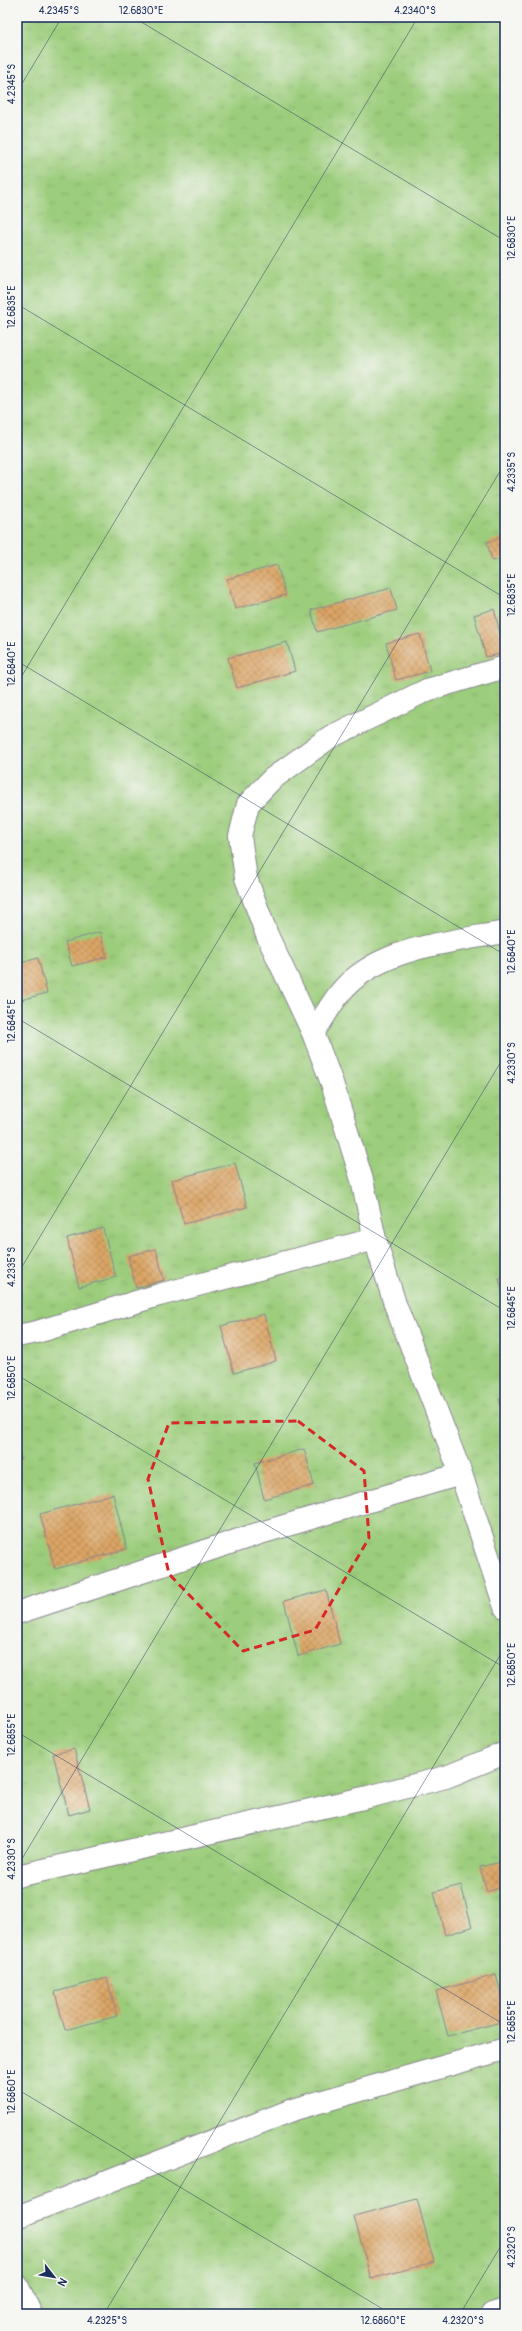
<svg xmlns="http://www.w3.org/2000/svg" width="522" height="2331" viewBox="0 0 522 2331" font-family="Pangolin,sans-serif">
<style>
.grass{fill:url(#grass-tufts);stroke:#5c7e6d}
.building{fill:url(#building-cross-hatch)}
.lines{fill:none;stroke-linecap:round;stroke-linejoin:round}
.minor-casing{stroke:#86858d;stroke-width:24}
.minor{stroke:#fff;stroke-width:22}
.marked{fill:none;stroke:#d62828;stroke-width:3;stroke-dasharray:8 5;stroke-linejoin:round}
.ticks{fill:none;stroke:#1b2f5e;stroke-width:1;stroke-opacity:0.45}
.neatline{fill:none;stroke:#1b2f5e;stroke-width:1.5}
.ticks-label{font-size:10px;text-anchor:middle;fill:#1b2f5e}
</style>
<defs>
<pattern id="grass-tufts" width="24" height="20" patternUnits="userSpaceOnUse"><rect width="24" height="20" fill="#9ccd7c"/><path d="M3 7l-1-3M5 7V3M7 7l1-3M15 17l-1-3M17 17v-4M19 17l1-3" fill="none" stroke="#86b06e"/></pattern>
<pattern id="building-cross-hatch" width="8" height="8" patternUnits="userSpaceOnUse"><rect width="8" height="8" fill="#dca565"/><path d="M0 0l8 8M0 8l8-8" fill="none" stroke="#b28756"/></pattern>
</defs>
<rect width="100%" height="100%" fill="#f6f6f2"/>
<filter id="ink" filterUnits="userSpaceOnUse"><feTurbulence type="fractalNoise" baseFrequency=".025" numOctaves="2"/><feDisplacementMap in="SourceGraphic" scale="8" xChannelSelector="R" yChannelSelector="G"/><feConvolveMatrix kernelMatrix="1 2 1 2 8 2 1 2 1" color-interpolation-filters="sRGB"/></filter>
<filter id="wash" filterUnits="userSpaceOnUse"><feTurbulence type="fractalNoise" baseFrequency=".012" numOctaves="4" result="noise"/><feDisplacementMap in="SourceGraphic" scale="16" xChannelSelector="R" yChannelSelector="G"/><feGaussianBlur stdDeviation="0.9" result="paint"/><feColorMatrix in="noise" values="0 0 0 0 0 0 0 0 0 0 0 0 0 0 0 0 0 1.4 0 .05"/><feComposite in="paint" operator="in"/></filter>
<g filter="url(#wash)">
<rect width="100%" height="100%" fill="#f2dbbc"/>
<!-- grass -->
<path class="grass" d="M17,17H505V2314H17Z"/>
<g id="blocks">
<!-- building -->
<path class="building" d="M505,537V558L492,561L487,542Z
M277,565L286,595L235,609L227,579Z
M391,588L397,610L317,632L311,610Z
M494,609L505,653L486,657L474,615Z
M420,634L430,671L396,680L386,643Z
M287,642L295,671L237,688L228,658Z
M100,932L107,957L72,966L65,942Z
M38,958L47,993L17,1001V964Z
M235,1163L247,1207L184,1224L172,1180Z
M103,1228L116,1277L79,1287L67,1238Z
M156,1249L164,1280L136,1288L128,1256Z
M505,1276V1298L504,1299L499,1278Z
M264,1314L276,1361L234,1373L221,1326Z
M505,1397V1419L499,1399Z
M17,1443L21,1459L17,1460Z
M304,1449L314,1485L264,1499L255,1463Z
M113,1494L127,1549L55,1569L40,1514Z
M326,1590L340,1644L298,1656L284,1601Z
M74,1749L90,1809L69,1815L53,1754Z
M505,1861V1886L487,1892L480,1867Z
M461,1885L472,1927L445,1935L434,1892Z
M496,1975L505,2006V2021L448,2036L436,1991Z
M107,1978L117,2016L65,2030L55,1992Z
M417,2199L434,2262L371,2279L354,2216Z"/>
</g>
</g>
<g filter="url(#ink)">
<use href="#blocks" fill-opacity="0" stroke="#86858d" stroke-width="1"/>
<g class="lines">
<defs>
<path id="minor" d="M313,1033C324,1018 333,999 346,986C386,946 452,942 505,932
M17,1336L37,1332L159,1295L375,1239
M461,1474L395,1304L375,1239L362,1180L332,1083L313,1033L267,935L246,878L240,836L248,804L272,779L330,737L427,690L505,667
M17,1613L257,1534L461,1474L505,1607
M17,1876L368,1797L446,1777L505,1753
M17,2217L295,2109L505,2049
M17,2285L31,2314
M492,2314L505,2310"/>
</defs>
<!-- minor casing -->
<use href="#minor" class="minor-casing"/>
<!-- minor -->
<use href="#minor" class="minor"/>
</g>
</g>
<!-- marked area -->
<path class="marked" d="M298,1421L364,1471L369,1538L315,1630L243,1651L169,1574L148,1479L169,1423Z"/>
<!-- ticks -->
<path class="ticks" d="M133,17L505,241M17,92L62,17M17,304L505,598M17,661L505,955M17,684L418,17M17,1018L505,1311M17,1275L505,463M17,1375L505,1668M17,1732L505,2025M17,1867L505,1055M17,2089L391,2314M104,2314L505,1647M460,2314L505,2239"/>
<!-- margin -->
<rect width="522" height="2331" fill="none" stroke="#f6f6f2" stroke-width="44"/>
<!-- north arrow -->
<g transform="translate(54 2277) rotate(121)" stroke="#f6f6f2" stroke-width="3" paint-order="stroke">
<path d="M0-3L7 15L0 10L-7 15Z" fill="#1b2f5e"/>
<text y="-6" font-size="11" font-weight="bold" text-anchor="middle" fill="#1b2f5e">N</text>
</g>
<rect x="22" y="22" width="478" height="2287" class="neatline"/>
<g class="ticks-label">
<text x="59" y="14">4.2345°S</text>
<text x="141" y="14">12.6830°E</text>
<text x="415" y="14">4.2340°S</text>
<text transform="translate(11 84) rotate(-90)" y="4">4.2345°S</text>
<text transform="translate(511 238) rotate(-90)" y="4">12.6830°E</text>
<text transform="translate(11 307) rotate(-90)" y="4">12.6835°E</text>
<text transform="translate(511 472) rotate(-90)" y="4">4.2335°S</text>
<text transform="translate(511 595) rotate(-90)" y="4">12.6835°E</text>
<text transform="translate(11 664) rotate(-90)" y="4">12.6840°E</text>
<text transform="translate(511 952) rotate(-90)" y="4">12.6840°E</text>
<text transform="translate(11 1021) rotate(-90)" y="4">12.6845°E</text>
<text transform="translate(511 1063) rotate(-90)" y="4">4.2330°S</text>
<text transform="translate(11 1267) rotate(-90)" y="4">4.2335°S</text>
<text transform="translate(511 1308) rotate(-90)" y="4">12.6845°E</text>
<text transform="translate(11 1378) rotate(-90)" y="4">12.6850°E</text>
<text transform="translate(511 1665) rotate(-90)" y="4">12.6850°E</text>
<text transform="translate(11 1735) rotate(-90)" y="4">12.6855°E</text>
<text transform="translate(11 1859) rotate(-90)" y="4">4.2330°S</text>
<text transform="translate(511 2022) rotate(-90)" y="4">12.6855°E</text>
<text transform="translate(11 2092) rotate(-90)" y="4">12.6860°E</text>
<text transform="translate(511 2247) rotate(-90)" y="4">4.2320°S</text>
<text x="107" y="2324">4.2325°S</text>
<text x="383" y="2324">12.6860°E</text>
<text x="463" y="2324">4.2320°S</text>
</g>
</svg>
